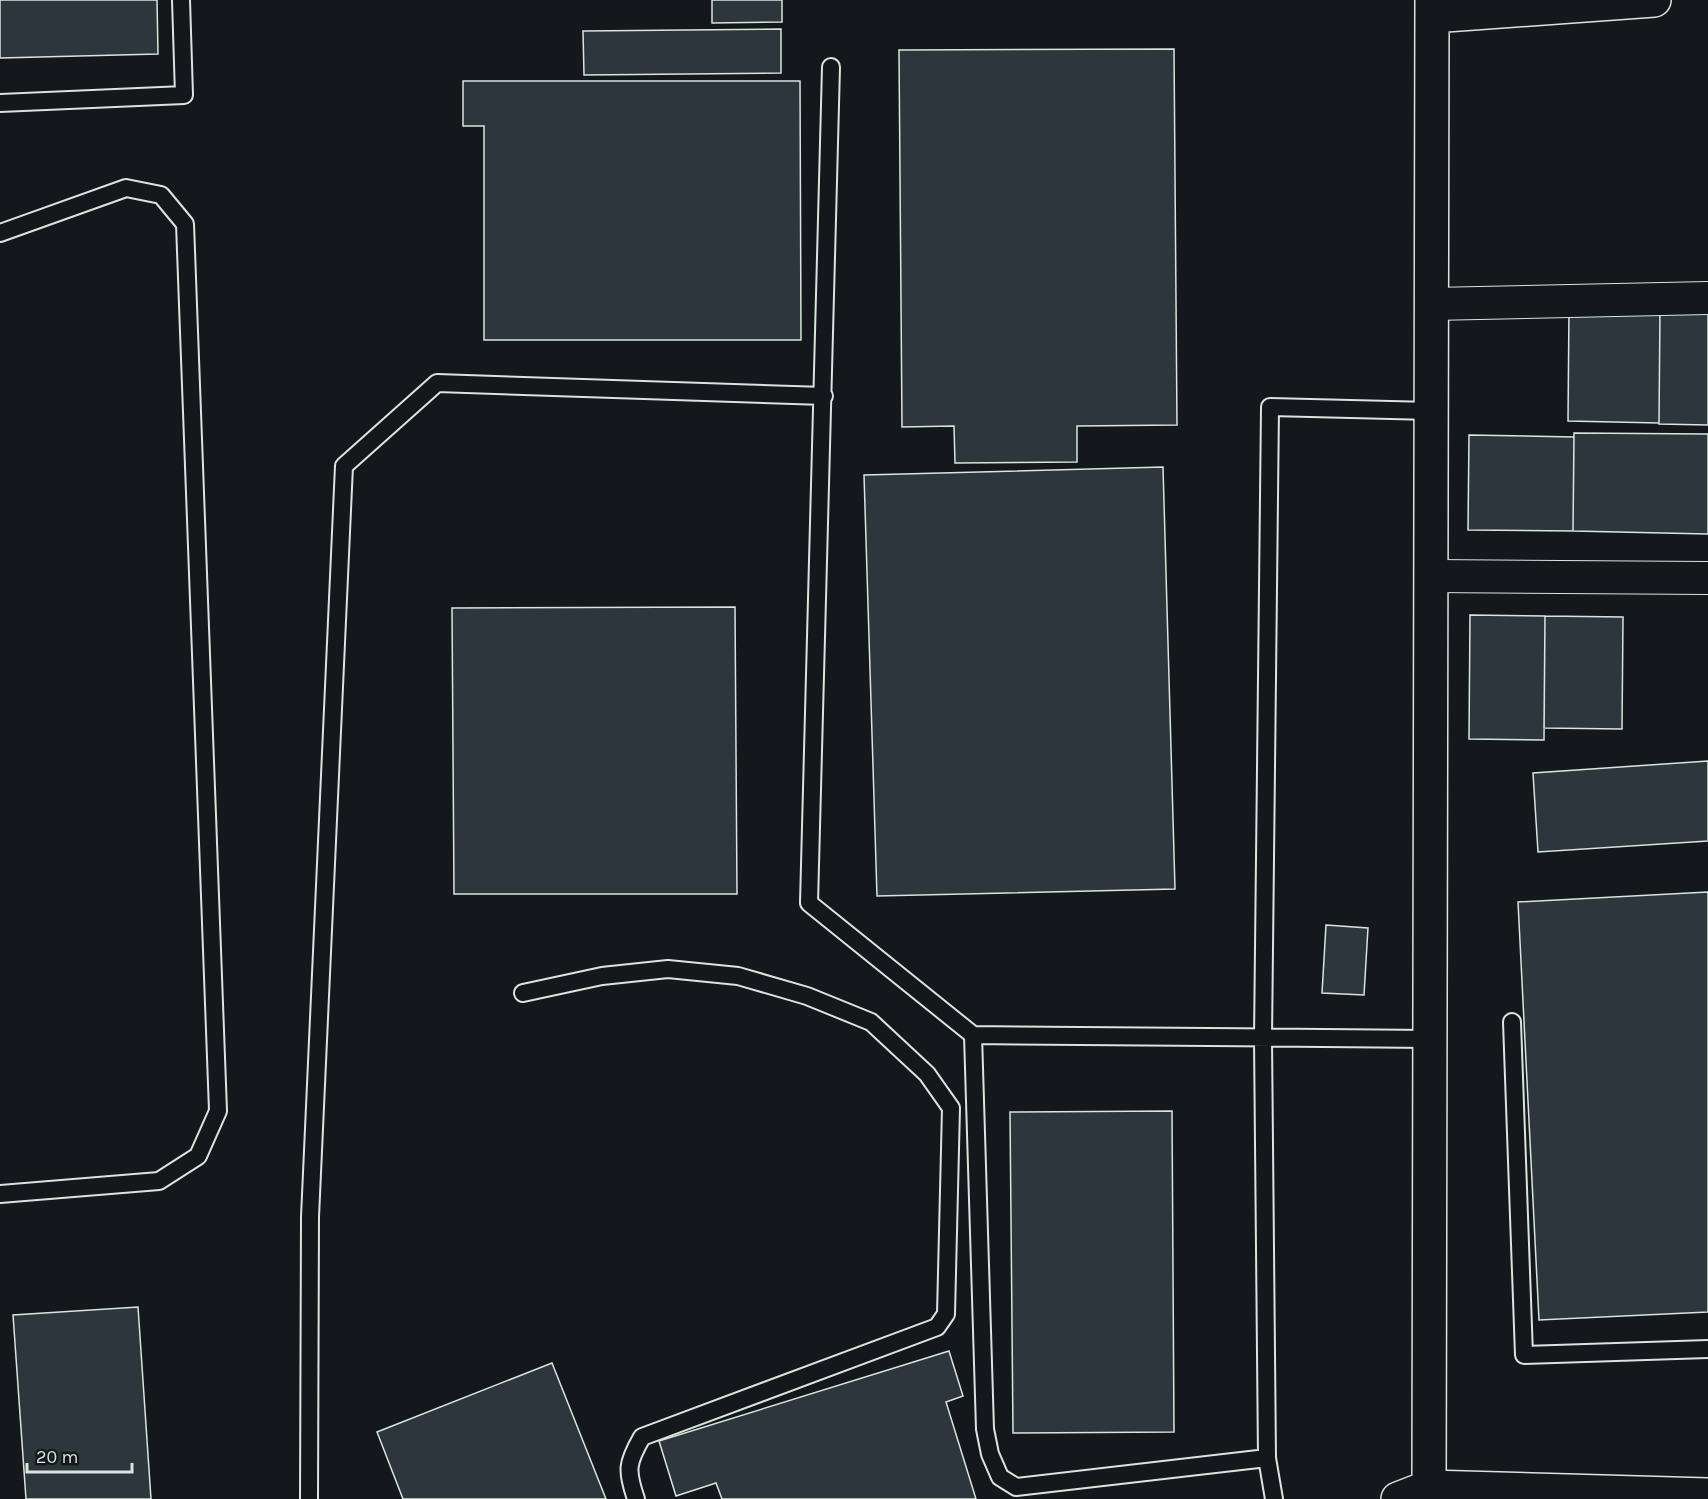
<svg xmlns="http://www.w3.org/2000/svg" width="1708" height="1499" viewBox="0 0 1708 1499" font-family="Karla,sans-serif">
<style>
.building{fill:#2c363c;stroke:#d8e6dc;stroke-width:1.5}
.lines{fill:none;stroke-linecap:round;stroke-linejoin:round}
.lane-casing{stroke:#d8e6dc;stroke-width:20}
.street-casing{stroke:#d8e6dc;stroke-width:34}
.secondary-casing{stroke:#d8e6dc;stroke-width:36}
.lane{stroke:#14181c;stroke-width:16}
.street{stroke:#14181c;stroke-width:32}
.secondary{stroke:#14181c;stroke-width:33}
</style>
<rect width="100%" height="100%" fill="#14181c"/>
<!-- building -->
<path class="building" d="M0,0H157L158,54L0,58Z
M712,0H782V22L712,23Z
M781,29V73L584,75L583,31Z
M1174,49L1177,425L1077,426V462L955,463L954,426L902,427L899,50Z
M463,81H800L801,340H484V126H463Z
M1569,308L1660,309L1659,423L1568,421Z
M1660,309L1708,310V425L1659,424Z
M1574,433L1708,434V534L1573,531Z
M1469,435L1574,437L1573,531L1468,530Z
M1163,467L1175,889L877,896L864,475Z
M735,607L737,894H454L452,608Z
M1470,615L1545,616L1544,740L1469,739Z
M1545,616L1623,617L1622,729L1544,728Z
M1708,761V841L1538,852L1533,773Z
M1708,892V1312L1539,1320L1518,902Z
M1326,925L1368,928L1364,995L1322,993Z
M1172,1111L1174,1432L1013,1433L1010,1112Z
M138,1307L151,1499H26L13,1315Z
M949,1351L963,1396L946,1402L976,1499H722L716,1483L676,1496L659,1441Z
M552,1363L606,1499H403L377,1432Z"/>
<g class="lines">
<defs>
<path id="lane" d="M831,67L809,903L973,1035
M0,103L184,95L181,0
M0,233L126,188L161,195L185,224L218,1111L198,1156L159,1181L0,1194
M523,993L602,976L668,969L738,976L807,996L871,1022L927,1074L951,1108L946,1314L937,1327L642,1437C627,1463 626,1470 636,1499
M1512,1022L1524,1355L1708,1349
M1267,1458L1016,1487L1000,1477L990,1454L985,1429L973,1035L1430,1039
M309,1499L310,1217L344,466L437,383L824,396
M1274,1499L1267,1458L1263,1039L1270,407L1431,411"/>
<path id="street" d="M1432,304L1708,298
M1431,576L1708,578"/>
<path id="secondary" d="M1432,16L1654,0
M1398,1499L1429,1487L1708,1495
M1429,1499L1432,0"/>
</defs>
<!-- lane casing -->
<use href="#lane" class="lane-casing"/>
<!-- street casing -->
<use href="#street" class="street-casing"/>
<!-- secondary casing -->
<use href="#secondary" class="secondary-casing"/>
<!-- lane -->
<use href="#lane" class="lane"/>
<!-- street -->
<use href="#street" class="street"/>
<!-- secondary -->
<use href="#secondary" class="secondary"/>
</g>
<!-- scale -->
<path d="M27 1463v9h105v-9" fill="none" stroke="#d8e6dc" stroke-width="3"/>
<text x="36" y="1463" font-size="18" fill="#d8e6dc" stroke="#14181c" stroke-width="4.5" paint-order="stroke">20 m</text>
</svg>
